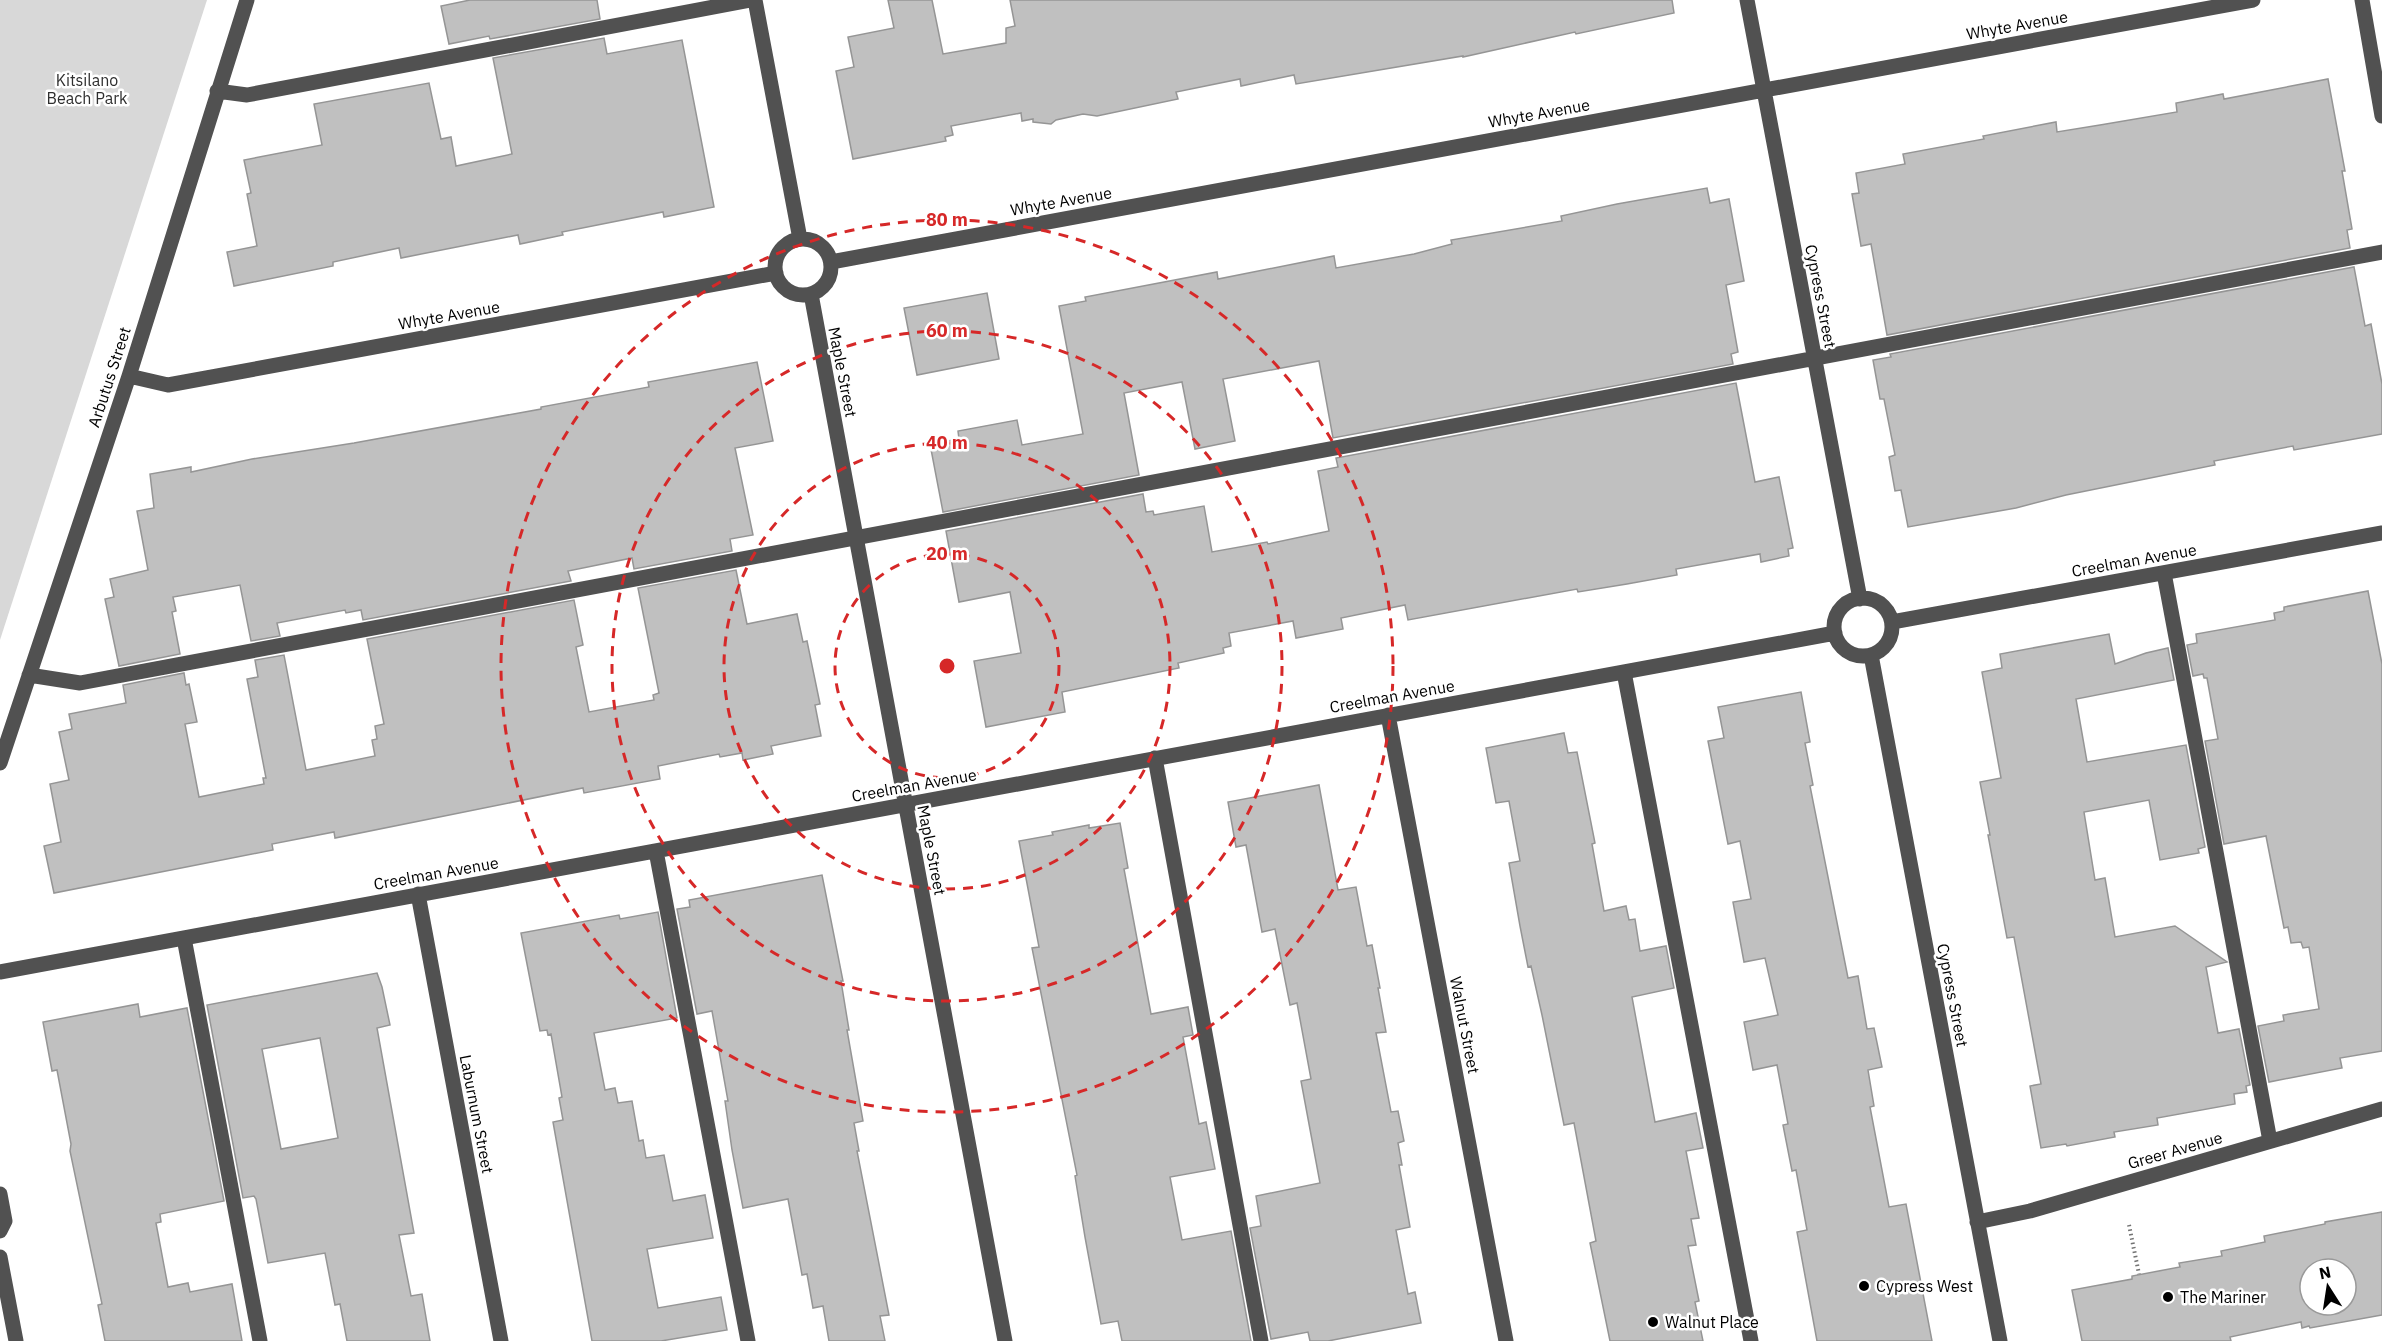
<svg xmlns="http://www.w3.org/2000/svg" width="2382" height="1341" viewBox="0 0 2382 1341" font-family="'IBM Plex Sans',sans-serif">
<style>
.green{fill:#d8d8d8}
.building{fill:#c0c0c0;stroke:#959595;stroke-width:1.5;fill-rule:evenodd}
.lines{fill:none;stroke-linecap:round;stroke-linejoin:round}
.path{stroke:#737373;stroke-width:4;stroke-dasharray:1.5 3;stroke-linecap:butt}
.minor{stroke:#515151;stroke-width:15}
.ring{fill:none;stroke:#d62828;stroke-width:3;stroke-dasharray:10 8}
.poi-dot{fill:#000;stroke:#fff;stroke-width:2}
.labels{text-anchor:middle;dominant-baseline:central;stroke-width:5;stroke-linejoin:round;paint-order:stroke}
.street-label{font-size:16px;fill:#000;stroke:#fff}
.park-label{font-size:16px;fill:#2f2f2f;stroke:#fff}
.poi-label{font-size:16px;fill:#000;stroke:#fff;text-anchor:start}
.centre{fill:#d62828;stroke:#fff;stroke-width:3}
.ring-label{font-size:18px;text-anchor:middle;font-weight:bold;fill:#d62828;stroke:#fff;stroke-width:5;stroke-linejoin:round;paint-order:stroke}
</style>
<rect width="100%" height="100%" fill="#fff"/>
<!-- green -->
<path class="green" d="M0,0H207L0,640Z"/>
<!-- building -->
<path class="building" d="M470,0H597L600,19L490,39L489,36L449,44L441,6Z
M888,0H932L943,54L1006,43V28L1015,26L1010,0H1672L1674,13L1576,34L1575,32L1463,57V56L1296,84L1294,75L1241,86L1240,79L1176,92L1178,99L1097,116L1083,114L1056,120L1051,124L1033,122V119L1022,121L1021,113L951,126L953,135L945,137L946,141L853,159L836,71L854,67L848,37L894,28Z
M604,38L607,54L682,40L714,207L664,217L663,212L562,232L563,235L520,244L518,235L401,258L399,248L333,262V266L234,286L227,252L257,246L247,194L251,193L244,160L322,145L314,104L429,83L441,139L451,137L456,166L512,154L493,58Z
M2328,79L2345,171H2342L2352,229L2347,230L2350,248L1887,335L1871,244L1861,246L1852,194L1859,193L1856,173L1905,164L1903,154L1984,139L1983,136L2056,122L2057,132L2100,125L2177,112L2176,103L2223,94L2224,99Z
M1707,188L1710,203L1729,199L1744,281L1726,285L1738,352L1731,354L1733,364L1333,438L1319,361L1223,379L1235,441L1195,449L1182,382L1124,393L1139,475L943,512L930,444L959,439L958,431L1017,420L1022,445L1083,434L1059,306L1086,301L1085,297L1217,272L1218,279L1334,256L1336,268L1414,254L1452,244L1451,240L1562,221L1561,216L1617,204Z
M2354,267L2365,326L2371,324L2382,384V434L2294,450L2293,446L2214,461L2215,465L2066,495L2016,508L1908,527L1901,490L1895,491L1889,457L1895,455L1884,399H1880L1873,360L1891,357L1890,354Z
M987,293L999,359L917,375L904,308Z
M757,362L773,441L735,448L753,535L730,539L732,551L634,569L632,558L568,571L571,581L363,620L361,610L346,613L345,610L277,623L280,636L251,641L240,585L173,597L176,611L172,612L180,654L119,666L105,599L114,597L110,579L148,570L137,511L154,508L150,474L191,467V472L252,459L354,443L541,409V407L649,387L648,382Z
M1736,383L1755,482L1779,477L1793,548L1788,549L1789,556L1761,562L1760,554L1676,569L1677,575L1627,584L1578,592L1577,589L1408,620L1405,605L1341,618L1343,629L1296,638L1293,621L1229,633L1231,646L1223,648L1224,653L1178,663L1179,668L1062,692L1065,712L986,727L974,661L1021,653L1010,592L959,602L946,531L1143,494L1146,512L1153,511L1154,515L1204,506L1212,552L1267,542L1268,544L1329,531L1318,471L1338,467L1336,458Z
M736,570L747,624L797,614L803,642L807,641L820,704L815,705L821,736L771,746L773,754L743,760L742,753L720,757L719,754L658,766L660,779L584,793L583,788L335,838L334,832L272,844L273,850L54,893L44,846L61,842L50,784L69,780L59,732L72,729L69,714L126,703L123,685L184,673L186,685L189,684L197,722L185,724L199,797L264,784L263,778H266L247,679L258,677L255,660L284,655L306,770L375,756L372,740L377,739L375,726L384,724L367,639L574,600L583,645L576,647L589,712L654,700L653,695L659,693L638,588Z
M2368,591L2382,664V1051L2340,1058L2342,1068L2269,1082L2258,1026L2284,1021L2283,1015L2319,1009L2309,947L2303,948L2301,942L2291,943L2288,927L2284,928L2266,836L2224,844L2205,741L2218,739L2207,678H2204L2203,674L2193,676L2187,645L2197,643L2196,634L2275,620L2274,613L2284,611V607Z
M2109,634L2115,664L2146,653L2168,648L2174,680L2076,699L2087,762L2186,745L2205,847L2198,849L2199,853L2160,860L2149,800L2084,812L2095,880L2105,878L2115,937L2175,926L2227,962L2206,967L2218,1033L2239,1029L2250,1085L2246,1086L2247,1092L2234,1094L2235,1104L2157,1118L2158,1125L2114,1132L2115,1137L2067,1146L2066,1144L2041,1148L2030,1086L2041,1084L2014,937L2007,938L1988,835H1990L1980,782L2001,778L1982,672L2002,668L2000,654Z
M1801,692L1810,742L1805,743L1813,785L1810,786L1848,978L1858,976L1867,1029L1874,1028L1882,1067L1868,1070L1874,1106L1870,1107L1889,1207L1906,1204L1932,1341H1817L1797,1232L1807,1230L1796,1170L1792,1171L1783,1125L1788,1124L1777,1065L1753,1070L1744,1022L1778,1015L1765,958L1744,962L1733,902L1751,899L1740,841L1728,844L1708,741L1724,738L1718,707Z
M1564,733L1568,753L1577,752L1595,843L1592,844L1604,911L1626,906L1629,920L1635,919L1640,951L1666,946L1674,988L1632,997L1655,1122L1696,1113L1703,1148L1686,1151L1699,1218L1691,1219L1696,1245L1688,1246L1699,1301L1695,1302L1703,1341H1610L1590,1243L1596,1241L1574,1123L1564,1125L1542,1015L1531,966L1528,967L1520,926L1509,863L1520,861L1509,801L1496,803L1486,748Z
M1319,785L1338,890L1356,887L1367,946L1372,945L1380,988H1378L1386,1032L1376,1033L1391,1112L1398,1111L1404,1141L1398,1143L1402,1165H1399L1410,1227L1396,1230L1408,1294L1415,1292L1421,1323L1328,1341H1310L1308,1332L1271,1339L1250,1228L1261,1226L1256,1196L1320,1183L1301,1081L1311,1079L1297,1003L1290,1005L1275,929L1262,932L1246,845L1236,847L1228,802Z
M1120,823L1128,868L1124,869L1151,1014L1188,1007L1193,1035L1183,1037L1199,1124L1206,1122L1215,1169L1170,1177L1182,1240L1231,1231L1251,1341H1122L1118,1321L1101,1324L1085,1237L1075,1176L1077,1175L1032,948L1039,947L1019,841L1053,835L1052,832L1089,825V828Z
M822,875L843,981H841L849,1030H847L863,1121L854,1123L859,1151H857L889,1315L880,1316L885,1341H829L823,1306L813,1308L807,1274L802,1275L788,1199L743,1208L732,1150L725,1101H728L712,1011L697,1014L677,909L690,907L689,900Z
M658,912L677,1018L594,1033L605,1090L615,1088L618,1103L632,1101L639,1141L643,1140L646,1158L664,1155L673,1201L705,1195L713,1238L647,1249L658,1308L721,1297L727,1330L661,1341H592L553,1122L563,1120L559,1098L562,1097L551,1034L548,1035L547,1030L540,1031L521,933L619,915L620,919Z
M377,973L382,987L390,1025L377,1028L414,1233L399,1235L411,1296L422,1294L430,1341H347L340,1304L335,1305L325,1253L268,1263L256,1199L254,1196L243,1198L207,1005ZM320,1038L338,1138L281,1149L262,1049Z
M138,1004L140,1017L187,1008L224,1201L160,1214L161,1222L156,1223L168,1287L188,1283L190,1292L232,1284L242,1341H105L98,1305L102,1304L70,1151L71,1144L57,1070L52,1071L43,1022Z
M2382,1212V1315L2310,1328L2309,1326L2302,1328L2301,1322L2230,1337L2231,1341H2082L2072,1290L2132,1279V1276L2180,1267L2179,1263L2222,1256L2221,1251L2265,1242L2264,1236L2325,1224V1222ZM2310,1269H2346V1305H2310Z"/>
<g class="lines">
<!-- path -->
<path class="path" d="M2129,1225L2139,1274"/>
<!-- minor -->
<path class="minor" d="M755,0L800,239
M1747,0L1860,599
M2362,0L2382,116
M217,91L247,95L751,0
M775 267a28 28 0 1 1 56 0a28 28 0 1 1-56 0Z
M831,262L2253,0
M811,294L1005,1341
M129,376L168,385L776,273
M2164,573L2270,1141
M1834 627a29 29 0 1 1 58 0a29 29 0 1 1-58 0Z
M1892,622L2382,533
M1871,655L2000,1341
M1624,672L1751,1341
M29,675L80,683L2382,252
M1388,715L1506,1341
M1155,758L1261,1341
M0,763L129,376L247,0
M656,851L748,1341
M418,894L501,1341
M184,938L260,1341
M0,972L1835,633
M0,1194L5,1221L0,1231
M1977,1222L2030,1211L2382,1109
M0,1257L16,1341"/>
</g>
<!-- distance rings -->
<g class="ring">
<circle cx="947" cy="666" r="112"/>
<circle cx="947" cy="666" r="223"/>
<circle cx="947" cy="666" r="335"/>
<circle cx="947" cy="666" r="446"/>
</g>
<!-- markers -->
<g class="poi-dot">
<circle cx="1864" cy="1286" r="6"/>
<circle cx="2168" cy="1297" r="6"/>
<circle cx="1653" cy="1322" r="6"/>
</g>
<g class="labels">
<!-- street labels -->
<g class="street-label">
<text transform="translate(2017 25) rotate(-10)">Whyte Avenue</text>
<text transform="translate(1539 113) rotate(-10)">Whyte Avenue</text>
<text transform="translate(1061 201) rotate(-10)">Whyte Avenue</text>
<text transform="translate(1821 296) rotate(79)">Cypress Street</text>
<text transform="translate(449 315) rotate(-10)">Whyte Avenue</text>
<text transform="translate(843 372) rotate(79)">Maple Street</text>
<text transform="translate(109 377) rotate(-72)">Arbutus Street</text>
<text transform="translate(2134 560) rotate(-10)">Creelman Avenue</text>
<text transform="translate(1392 696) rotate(-10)">Creelman Avenue</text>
<text transform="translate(914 785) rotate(-10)">Creelman Avenue</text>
<text transform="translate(932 850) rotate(79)">Maple Street</text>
<text transform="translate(436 873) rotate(-10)">Creelman Avenue</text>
<text transform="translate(1953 995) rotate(79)">Cypress Street</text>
<text transform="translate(1465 1025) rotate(79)">Walnut Street</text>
<text transform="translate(477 1114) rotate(79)">Laburnum Street</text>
<text transform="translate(2175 1150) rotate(-16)">Greer Avenue</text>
</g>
<!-- park labels -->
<g class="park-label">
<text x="87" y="80">Kitsilano<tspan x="87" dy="18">Beach Park</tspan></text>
</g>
<!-- poi labels -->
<g class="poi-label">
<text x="1876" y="1286">Cypress West</text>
<text x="2180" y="1297">The Mariner</text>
<text x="1665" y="1322">Walnut Place</text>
</g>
</g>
<circle cx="947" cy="666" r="9" class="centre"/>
<g class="ring-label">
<text x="947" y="226">80 m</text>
<text x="947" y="337">60 m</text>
<text x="947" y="449">40 m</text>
<text x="947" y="560">20 m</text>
</g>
<!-- north arrow -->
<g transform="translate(2328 1287) rotate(348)"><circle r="28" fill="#ffffff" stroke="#999999" stroke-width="1.5"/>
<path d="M0-4.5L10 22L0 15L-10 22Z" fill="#000000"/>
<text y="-9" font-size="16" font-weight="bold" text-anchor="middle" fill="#000000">N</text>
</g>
</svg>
